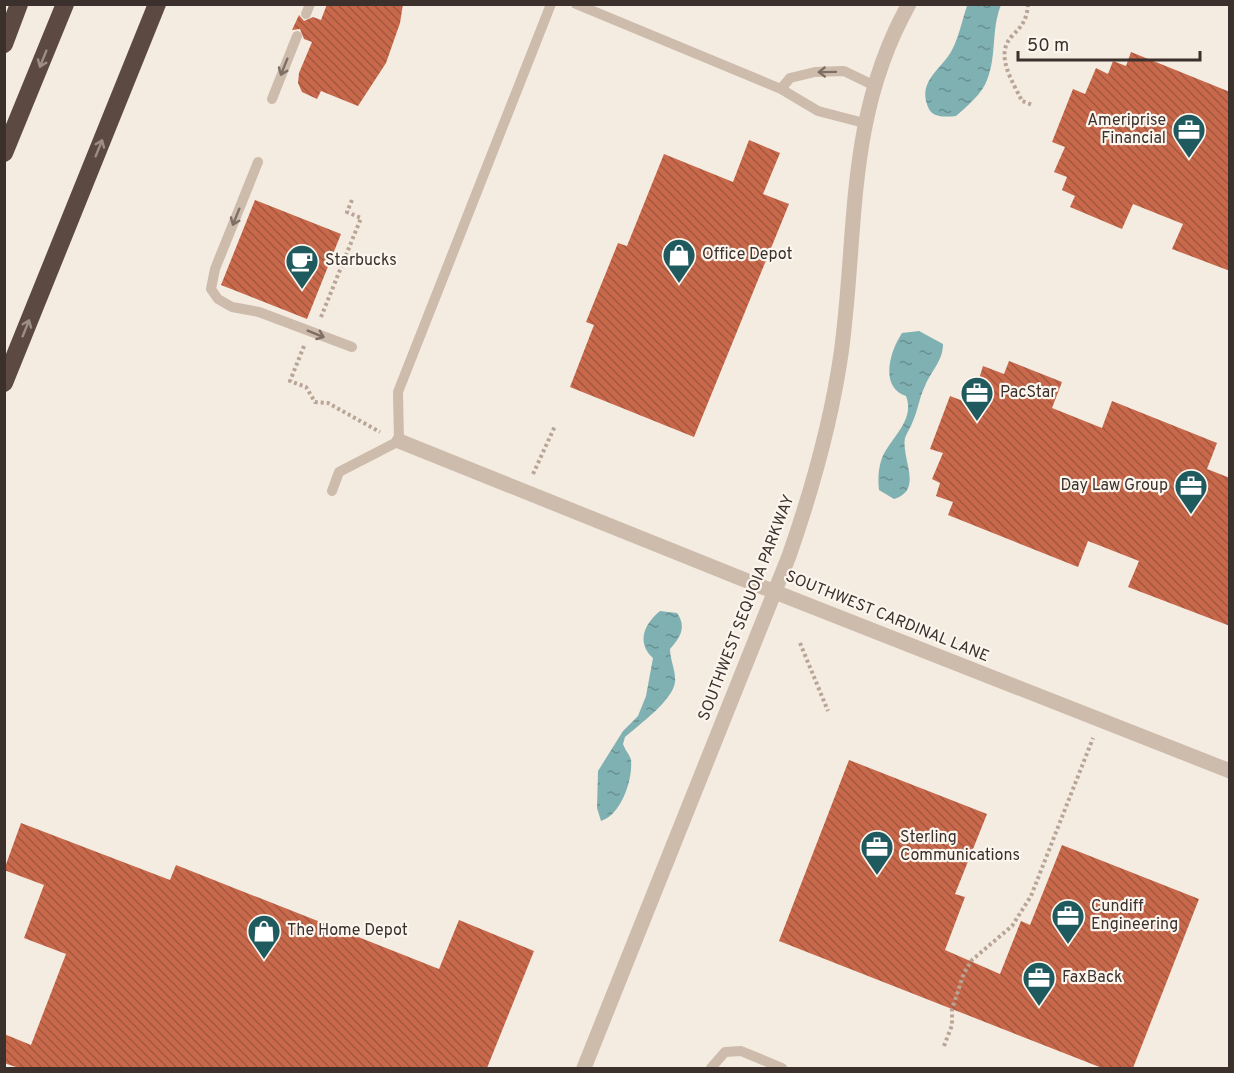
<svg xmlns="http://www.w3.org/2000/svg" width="1234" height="1073" viewBox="0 0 1234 1073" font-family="Overpass,sans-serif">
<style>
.water{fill:url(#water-ripples)}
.building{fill:url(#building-back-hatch)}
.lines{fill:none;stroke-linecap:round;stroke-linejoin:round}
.path{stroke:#b9a596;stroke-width:4;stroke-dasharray:3 3;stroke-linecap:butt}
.service{stroke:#cdbbac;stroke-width:10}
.minor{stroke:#cdbbac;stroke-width:15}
.tertiary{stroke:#cdbbac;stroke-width:15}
.motorway{stroke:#5c4a42;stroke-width:18}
.oneway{stroke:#9c8e87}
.oneway2{stroke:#7d6f65}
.labels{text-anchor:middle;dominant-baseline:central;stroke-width:4.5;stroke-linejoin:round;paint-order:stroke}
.poi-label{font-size:16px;fill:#3b302b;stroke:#fbf5ee;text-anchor:start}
.street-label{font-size:16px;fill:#3b302b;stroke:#fbf5ee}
</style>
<defs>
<pattern id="water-ripples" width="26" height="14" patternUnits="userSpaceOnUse" patternTransform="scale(1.5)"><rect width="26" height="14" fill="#7fb0b2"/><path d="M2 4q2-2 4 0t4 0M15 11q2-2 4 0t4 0" fill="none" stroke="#699091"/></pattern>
<pattern id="building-back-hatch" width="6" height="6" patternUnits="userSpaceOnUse" patternTransform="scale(1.5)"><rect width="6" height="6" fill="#c8694b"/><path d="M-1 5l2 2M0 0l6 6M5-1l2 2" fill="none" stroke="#a4573f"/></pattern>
</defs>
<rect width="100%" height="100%" fill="#f4ebe1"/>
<!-- water -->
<path class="water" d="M1001,5C991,29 997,56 987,80C982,94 967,106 956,116C945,117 932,118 928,107C917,81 942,69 952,50C959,37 962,20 967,6Z
M919,331L943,344C943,361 931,371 925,386C919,398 918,410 913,421C911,427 907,432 905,438C901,459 924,490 894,499L879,490C878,481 878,471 881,461C888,439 916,422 906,396C879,387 890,351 902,333Z
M660,611L677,613C687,627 680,638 670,649C670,660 676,671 675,682C673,700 640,724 625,737L623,744C625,750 630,755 631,760C633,780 621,815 601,821L597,808L598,771L623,731L638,716L646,696L653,658C636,643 644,624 660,611Z"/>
<!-- building -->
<path class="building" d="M327,4H403L400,23L386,63L358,106L321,91L317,99L302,92L298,83L299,73L312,42L304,39L300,29L292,30L299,15L304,21L313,17L321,20Z
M1131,52L1230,92V271L1172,249L1183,224L1133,204L1122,229L1070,207L1075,196L1062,190L1067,177L1054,172L1065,147L1052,142L1073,89L1085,94L1096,68L1108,74L1113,61L1126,66Z
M749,140L780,153L763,194L789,204L694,437L570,387L594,325L586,322L618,243L627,246L664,154L733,182Z
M255,200L341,234L307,319L221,285Z
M1009,361L1062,382L1052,408L1102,428L1112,401L1217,443L1207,469L1230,478V626L1128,587L1139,561L1088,541L1078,567L948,515L953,502L936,496L940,483L932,479L943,453L930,449L950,396L963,401L973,377L979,379L983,366L1004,374Z
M849,760L987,814L955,894L965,897L945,950L1000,974L1021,921L1030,925L1062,845L1199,899L1133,1068H1102L779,941Z
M21,823L170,880L176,865L439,969L459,920L534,951L487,1068H19L4,1063V1034L31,1045L66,954L24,938L44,885L4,870Z"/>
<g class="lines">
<!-- path -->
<path class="path" d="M1028,4C1027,20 1022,26 1012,36C994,55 1013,82 1022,101L1033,105
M321,317L361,218L347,212L352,200
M304,346L290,381L306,387L315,402L328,403L380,432
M533,474L555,426
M800,643L828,711
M944,1046L952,1025V1009L964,973L972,960L1012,926L1031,896L1093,738"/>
<!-- service -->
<path class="service" d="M576,4L781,89L818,111L864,123
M306,14L310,4
M781,89L790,78L815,72L844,71L875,86
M272,99L297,36
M258,162L215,269L211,289L218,299L232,307L259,312L352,347
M332,491L339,472L399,441L398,392L551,4
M711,1068L725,1052L741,1051L782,1068"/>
<!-- minor -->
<path class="minor" d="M399,441L775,592"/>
<!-- tertiary -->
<path class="tertiary" d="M775,592L1230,771
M584,1068L789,556C812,490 831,423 841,354C858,231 845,118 909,4"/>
<!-- motorway -->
<path class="motorway" d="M4,44L19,4
M4,153L65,4
M4,383L157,4"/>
</g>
<!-- one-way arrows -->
<defs><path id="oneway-shaft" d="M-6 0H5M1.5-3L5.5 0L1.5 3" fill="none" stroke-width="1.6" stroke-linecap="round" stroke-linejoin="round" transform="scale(1.5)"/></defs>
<g class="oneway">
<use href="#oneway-shaft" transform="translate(43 59) rotate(112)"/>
<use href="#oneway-shaft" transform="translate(99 148) rotate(-68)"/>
<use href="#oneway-shaft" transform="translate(26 328) rotate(-68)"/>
</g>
<g class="oneway2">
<use href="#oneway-shaft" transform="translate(284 67) rotate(112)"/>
<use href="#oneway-shaft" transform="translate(827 72) rotate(179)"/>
<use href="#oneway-shaft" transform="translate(236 217) rotate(112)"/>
<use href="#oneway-shaft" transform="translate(316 334) rotate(22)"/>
</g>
<!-- icons -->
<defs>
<symbol id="office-pin" viewBox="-11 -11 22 30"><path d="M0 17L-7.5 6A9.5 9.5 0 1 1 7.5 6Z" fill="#1f5a5e" stroke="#fbf5ee"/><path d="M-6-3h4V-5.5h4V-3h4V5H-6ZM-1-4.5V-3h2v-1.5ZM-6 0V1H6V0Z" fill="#fff"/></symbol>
<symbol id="shop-pin" viewBox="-11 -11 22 30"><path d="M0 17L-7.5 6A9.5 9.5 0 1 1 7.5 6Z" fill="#1f5a5e" stroke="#fbf5ee"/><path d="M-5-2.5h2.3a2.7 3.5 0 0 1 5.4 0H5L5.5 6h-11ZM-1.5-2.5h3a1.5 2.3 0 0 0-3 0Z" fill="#fff"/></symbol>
<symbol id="cafe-pin" viewBox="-11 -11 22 30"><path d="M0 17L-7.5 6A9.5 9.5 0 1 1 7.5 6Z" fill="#1f5a5e" stroke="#fbf5ee"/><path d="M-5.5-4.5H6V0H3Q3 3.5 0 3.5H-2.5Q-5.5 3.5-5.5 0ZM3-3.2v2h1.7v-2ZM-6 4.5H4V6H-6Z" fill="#fff"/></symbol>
</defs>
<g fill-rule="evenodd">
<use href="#office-pin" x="1170" y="111" width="38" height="52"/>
<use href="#shop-pin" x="660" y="236" width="38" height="52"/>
<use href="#cafe-pin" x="283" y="242" width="38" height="52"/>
<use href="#office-pin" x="958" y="374" width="38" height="52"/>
<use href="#office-pin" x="1172" y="467" width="38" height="52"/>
<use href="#office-pin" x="858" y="828" width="38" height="52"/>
<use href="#office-pin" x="1049" y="897" width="38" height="52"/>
<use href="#shop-pin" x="245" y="912" width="38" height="52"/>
<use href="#office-pin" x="1020" y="959" width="38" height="52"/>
</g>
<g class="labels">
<!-- poi labels -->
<g class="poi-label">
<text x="1166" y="121" text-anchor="end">Ameriprise<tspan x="1166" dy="18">Financial</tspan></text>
<text x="702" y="255">Office Depot</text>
<text x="325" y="261">Starbucks</text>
<text x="1000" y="393">PacStar</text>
<text x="1168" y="486" text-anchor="end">Day Law Group</text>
<text x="900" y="838">Sterling<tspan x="900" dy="18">Communications</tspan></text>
<text x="1091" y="907">Cundiff<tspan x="1091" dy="18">Engineering</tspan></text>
<text x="287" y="931">The Home Depot</text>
<text x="1062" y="978">FaxBack</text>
</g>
<!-- street labels -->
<g class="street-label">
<text transform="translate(747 608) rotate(-69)">SOUTHWEST SEQUOIA PARKWAY</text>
<text transform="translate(887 617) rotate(22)">SOUTHWEST CARDINAL LANE</text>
</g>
</g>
<!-- border -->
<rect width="1234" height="1073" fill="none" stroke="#3b302b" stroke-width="12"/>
<!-- scale -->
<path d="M1018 51v9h182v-9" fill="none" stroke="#3b302b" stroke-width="3"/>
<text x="1027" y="51" font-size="18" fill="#3b302b" stroke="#fbf5ee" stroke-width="4.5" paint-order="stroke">50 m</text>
</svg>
